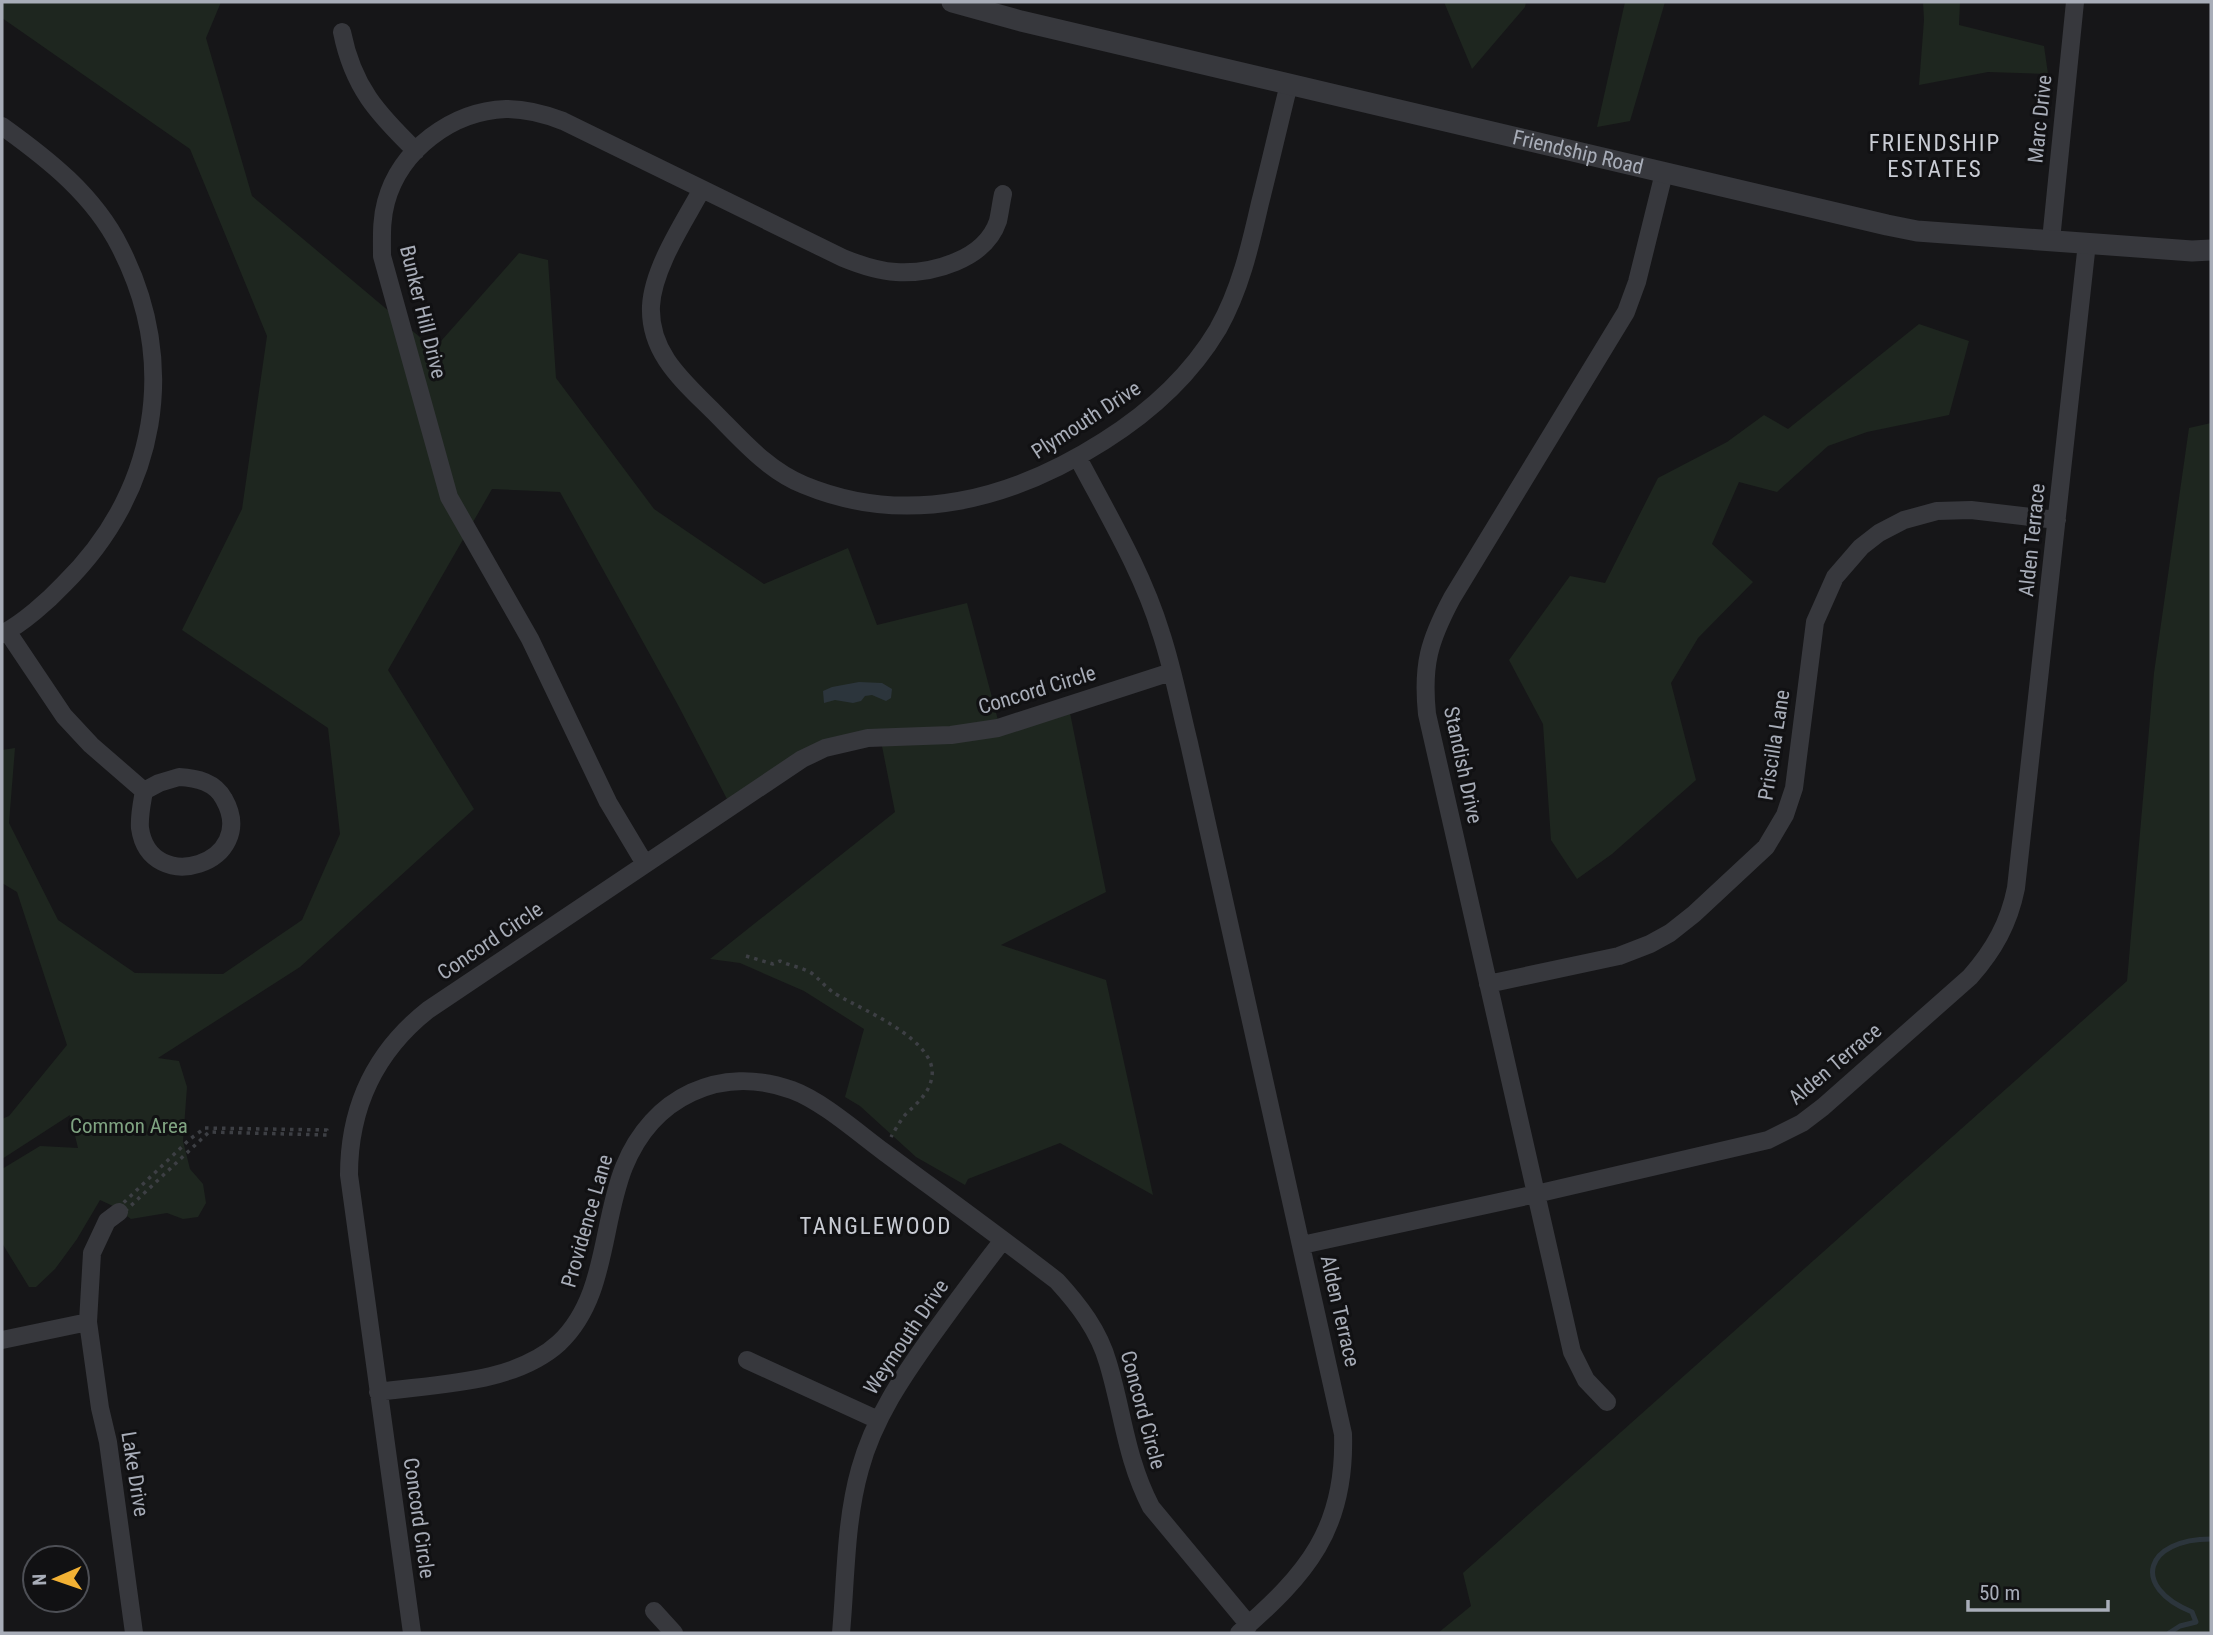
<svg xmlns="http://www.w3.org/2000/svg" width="2213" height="1635" viewBox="0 0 2213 1635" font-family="'Roboto Condensed',sans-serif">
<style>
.green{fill:#1e261f}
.water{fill:#2c353c}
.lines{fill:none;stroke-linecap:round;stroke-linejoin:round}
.stream{stroke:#2c353c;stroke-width:5}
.path{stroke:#3d3f44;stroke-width:3.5;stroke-dasharray:3.5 5;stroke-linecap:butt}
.minor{stroke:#37383d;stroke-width:18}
.tertiary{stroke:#37383d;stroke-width:21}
.labels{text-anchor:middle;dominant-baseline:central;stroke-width:6;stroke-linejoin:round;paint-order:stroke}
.street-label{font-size:21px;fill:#a8adb8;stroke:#111113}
.park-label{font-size:21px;fill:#7fa381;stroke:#111113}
.neighbourhood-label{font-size:23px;letter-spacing:2px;fill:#c9ccd4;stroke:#111113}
</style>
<rect width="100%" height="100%" fill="#161618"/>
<!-- green -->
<path class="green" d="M2,2H221L206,38L252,196L434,349L519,253L548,260L556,378L654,509L764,584L848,548L877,625L967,603L999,724L1068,703L1106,892L1001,945L1106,980L1153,1195L1060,1143L968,1179L965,1185L916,1157L860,1106L845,1097L864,1029L804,991L740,963L710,959L895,812L879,731L727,799L678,705L560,492L492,489L388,670L474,809L300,967L158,1058L179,1061L187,1087L183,1141L190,1169L203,1184L206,1203L198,1217L183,1219L167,1213L131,1219L113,1206L100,1200L77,1239L55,1269L36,1287H29L2,1243V1169L40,1146L78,1148L70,1115L2,1159V1119L9,1116L67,1045L17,892L2,883V750L15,748L9,823L58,920L135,973L223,974L302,920L340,834L328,728L182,630L242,509L267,336L190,149L2,18Z
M1444,2H1526L1525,7L1472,69Z
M1625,2H1665L1630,121L1597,127Z
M1923,2H1960L1959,25L2044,46L2048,74L1988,72L1919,85L1924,20Z
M1919,324L1969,341L1949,415L1867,432L1828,446L1777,492L1739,482L1712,544L1753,582L1698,638L1671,683L1696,780L1612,854L1577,879L1551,840L1543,724L1509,660L1570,576L1605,583L1658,478L1727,442L1764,415L1788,429Z
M2211,423V1633H1438L1471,1606L1463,1573L2127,981L2154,673L2189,428Z"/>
<!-- water -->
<path class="water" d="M859,682L882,683L892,689L891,698L886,701L872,695L865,696L861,701L853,703L835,700L824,703L823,691L832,687Z"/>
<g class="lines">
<!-- stream -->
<path class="stream" d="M2169,1633L2180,1626L2196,1622L2192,1612C2129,1586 2146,1539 2211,1539"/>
<!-- path -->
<path class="path" d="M746,956L773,964L780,961C790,966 806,968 814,975C824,984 827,989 839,996C863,1010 937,1040 932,1076C930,1093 917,1103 905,1115C900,1121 895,1130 891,1137
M205,1128L327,1130V1135L209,1132L121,1215L117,1209L190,1139Z"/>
<!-- minor -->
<path class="minor" d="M342,32C353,87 377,113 416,151
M2,126C48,159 94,195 120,247C180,364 157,492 64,584C48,601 23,623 2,634
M702,189C684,222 653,268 651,306C649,353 683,381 714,412C741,439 767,470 804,485C908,528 1013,499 1104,441C1150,412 1190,376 1218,329C1240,290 1250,247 1260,203C1270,164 1279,124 1289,84
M2051,240L2075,2
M1078,458C1108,515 1142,571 1161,633C1173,669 1180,707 1189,743L1343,1434C1346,1529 1307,1574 1239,1633
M7,631L64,716L91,745L144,791
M179,777C197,778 215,782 224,799C260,863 150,898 140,828C139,816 142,803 144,791L159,783Z
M645,864L608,802L530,639L449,497L382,256C382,237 381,220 386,202C400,150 452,111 506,109C526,109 545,114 563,121L843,258C860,265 877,271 896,272C932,274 985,260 998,221C1000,212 1001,203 1003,194
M1488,984L1619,956L1650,944L1670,933L1694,914L1766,847L1785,815L1794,788L1815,622L1835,577L1861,547L1879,533L1904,520L1937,511L1971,510L2057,520
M119,1212L107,1221L92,1253L88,1322L100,1408L108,1442L134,1633
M1302,1245L1536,1194L1768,1140L1802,1123L1823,1107L1970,977C1994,950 2009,923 2016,888L2087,243
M2,1340L88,1322
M747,1360L878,1420
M378,1392C436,1384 514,1384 559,1343C607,1298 601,1224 624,1167C652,1097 720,1064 792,1090C822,1101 857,1132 884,1152C942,1195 1000,1237 1057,1281C1079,1305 1099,1331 1108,1363C1123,1413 1126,1459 1151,1507L1249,1625
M1607,1402L1586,1380L1572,1352L1427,714C1422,665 1429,641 1452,598L1626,312L1637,282L1664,173
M654,1611L674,1633
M412,1633L349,1175C349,1107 375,1052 428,1010L802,759L825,748L868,738L951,735L998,728L1171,672
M841,1633C846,1579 845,1522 860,1469C874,1418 903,1376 933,1334C956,1302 979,1271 1003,1240"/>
<!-- tertiary -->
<path class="tertiary" id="s1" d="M952,2L1021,21L1887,225L1917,231L2192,251L2211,250"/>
</g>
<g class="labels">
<!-- street labels -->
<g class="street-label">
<text transform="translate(2040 119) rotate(-84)">Marc Drive</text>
<text stroke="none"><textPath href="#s1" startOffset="644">Friendship Road</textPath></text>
<text transform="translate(423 312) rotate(76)">Bunker Hill Drive</text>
<text transform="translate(1086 420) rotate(-33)">Plymouth Drive</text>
<text transform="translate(2032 540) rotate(-84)">Alden Terrace</text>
<text transform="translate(1037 690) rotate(-17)">Concord Circle</text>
<text transform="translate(1774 745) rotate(-81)">Priscilla Lane</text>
<text transform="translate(1463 765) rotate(78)">Standish Drive</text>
<text transform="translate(490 941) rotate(-34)">Concord Circle</text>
<text transform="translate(1835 1064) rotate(-40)">Alden Terrace</text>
<text transform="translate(587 1221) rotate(-74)">Providence Lane</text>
<text transform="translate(1340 1311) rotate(77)">Alden Terrace</text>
<text transform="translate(906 1337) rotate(-56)">Weymouth Drive</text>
<text transform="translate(1143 1410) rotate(75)">Concord Circle</text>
<text transform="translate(135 1474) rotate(81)">Lake Drive</text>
<text transform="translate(419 1518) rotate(82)">Concord Circle</text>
</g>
<!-- park labels -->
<g class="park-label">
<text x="129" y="1126">Common Area</text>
</g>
<!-- neighbourhood labels -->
<g class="neighbourhood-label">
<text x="1935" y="143">FRIENDSHIP<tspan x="1935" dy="26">ESTATES</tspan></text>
<text x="876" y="1226">TANGLEWOOD</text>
</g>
</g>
<!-- border -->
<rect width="2213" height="1635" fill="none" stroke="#a8adb8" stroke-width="7"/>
<!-- north arrow -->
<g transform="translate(56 1579) rotate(268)"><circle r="33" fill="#111113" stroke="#4d4f55" stroke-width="2"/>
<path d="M0-5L12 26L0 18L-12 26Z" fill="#f2b134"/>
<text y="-10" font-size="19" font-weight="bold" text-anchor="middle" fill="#a8adb8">N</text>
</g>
<!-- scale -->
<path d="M1968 1600v10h140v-10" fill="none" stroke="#a8adb8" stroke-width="3.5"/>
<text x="1979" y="1600" font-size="21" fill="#a8adb8" stroke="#111113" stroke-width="5" paint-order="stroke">50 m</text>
</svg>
